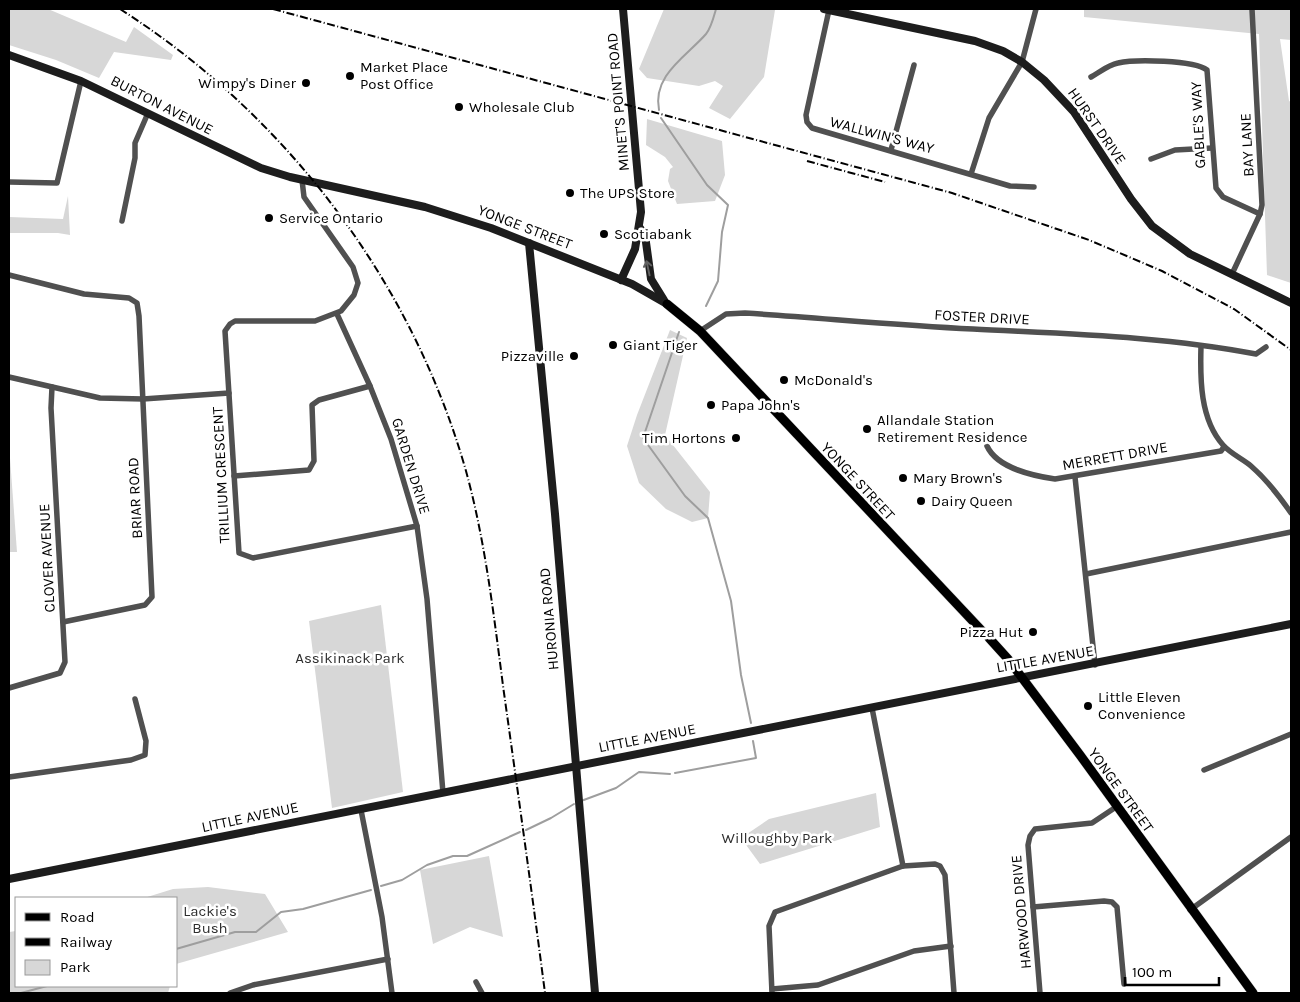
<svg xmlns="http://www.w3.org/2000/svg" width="1300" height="1002" font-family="Karla,sans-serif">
<rect width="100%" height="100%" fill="#fff"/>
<g fill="#d7d7d7">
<polygon points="9,9 48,9 126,42 134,27 173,55 171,60 114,52 99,78 56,60 9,45"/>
<polygon points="664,9 775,10 764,77 730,119 709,108 723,86 715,81 699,86 647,78 639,69"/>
<polygon points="1084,9 1291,9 1291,40 1280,39 1289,101 1291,102 1291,283 1267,275 1259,34 1084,17"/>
<polygon points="647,119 722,141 725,175 715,201 677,204 668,181 670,169 673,167 665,157 646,145"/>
<polygon points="68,196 70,235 58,233 9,233 9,217 63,219"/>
<polygon points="670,330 687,338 665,435 710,492 708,518 692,522 666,509 639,483 627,446 637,415"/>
<polygon points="9,445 17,552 9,552"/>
<polygon points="381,605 403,792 332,808 309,621"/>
<polygon points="876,793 880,827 760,864 741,838 769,819"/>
<polygon points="489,856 503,937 470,927 433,944 420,870"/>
<polygon points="208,887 265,894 288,932 176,964 176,898 144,898 173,889"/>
<polygon points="16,931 16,986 170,986 168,993 9,993 9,932"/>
</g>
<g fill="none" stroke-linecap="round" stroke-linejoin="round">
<g stroke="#9e9e9e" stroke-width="2">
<path d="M659 110C652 75 687 56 706 34 711 28 714 16 716 9"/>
<polyline points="661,118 707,185 728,205 722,232 718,281 706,306"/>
<polyline points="679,332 643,438 685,496 708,518 731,601 741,675 751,723"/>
<polyline points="675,773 756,758 753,741"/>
<polyline points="581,801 616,788 639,772 670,774"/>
<polyline points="526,830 551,818 574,804"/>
<polyline points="381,886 402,880 427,865 453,856 467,856 520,832"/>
<polyline points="176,949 235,932 256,932 281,912 303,909 371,890"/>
<polyline points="21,993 47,986"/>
</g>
<defs>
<g id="primary">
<polyline points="667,304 700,331 984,633"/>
<polyline points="989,638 1008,659 1080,755 1253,993"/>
</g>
</defs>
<use href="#primary" stroke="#dbdbdb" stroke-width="10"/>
<g stroke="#505050" stroke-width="5.5">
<polyline points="829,10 806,115 807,122 812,128 1010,186 1034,187"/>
<path d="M1091 77C1100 72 1108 65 1118 63 1135 59 1194 60 1207 70L1216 188 1223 197 1260 214"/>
<polyline points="891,150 914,65"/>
<polyline points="1151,159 1175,150 1212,148"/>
<polyline points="971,174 989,118 1022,62 1036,9"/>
<polyline points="302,180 304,197 353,267 358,283 354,295 341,311 315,321 235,321 230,324 225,331 239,553 253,558 417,526"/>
<polyline points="9,182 57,183 81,81"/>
<polyline points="122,221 135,158 135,143 148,113"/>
<polyline points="1232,274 1260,214 1262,205 1252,9"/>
<polyline points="9,275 84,294 129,298 137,303 139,316 152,597 145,605 63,622"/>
<polyline points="337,314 370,386 391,439 417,526 427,599 443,793"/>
<path d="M700 331 726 314 745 313C821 318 897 325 973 329 1067 334 1163 336 1256 354L1266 347"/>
<path d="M1201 346C1200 379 1200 419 1223 445 1231 454 1243 459 1251 466 1266 479 1280 497 1291 513"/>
<polyline points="9,377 100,398 143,399 229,393"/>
<path d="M987 446C997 468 1034 476 1055 479L1221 451 1224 447"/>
<polyline points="234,476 309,470 314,461 312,405 319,400 370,386"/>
<polyline points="1075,477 1095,665"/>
<polyline points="1086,574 1291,532"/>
<polyline points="9,688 60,673 65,662 51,408 52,387"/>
<polyline points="872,708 903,866"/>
<polyline points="1204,770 1291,734"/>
<polyline points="9,777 131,760 145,755 146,741 135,699"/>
<polyline points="361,810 382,917 392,993"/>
<polyline points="1033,907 1104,901 1112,902 1117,907 1124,984"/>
<polyline points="1190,910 1291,837"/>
<polyline points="476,982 482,993"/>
<polyline points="772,989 818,985 914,951 951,946"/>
<polyline points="230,993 253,985 388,959"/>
<polyline points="772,993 769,926 775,912 903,866 935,864 940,866 945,875 954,993"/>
<polyline points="1040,993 1028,845 1030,836 1035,829 1092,823 1116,807"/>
</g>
<g stroke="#1d1d1d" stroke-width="8">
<polyline points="824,9 975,41 1003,51 1022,62 1044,80 1074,112 1131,199 1152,226 1190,254 1291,303"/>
<polyline points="9,55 81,81 261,168 290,177 425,207 491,228 632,284 667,304"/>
<polyline points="640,228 645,235 651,279 664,300"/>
<polyline points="529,243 555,514 595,993"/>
<polyline points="621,280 635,249 641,212 623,9"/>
<polyline points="9,879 1291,624"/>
</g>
<use href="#primary" stroke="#000" stroke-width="9"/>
<g stroke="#000" stroke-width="2" stroke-dasharray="8 2.5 1 2.5" stroke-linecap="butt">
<path d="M120 9C286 115 412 281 466 471 486 544 494 618 504 693 518 793 532 893 545 993"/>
<polyline points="273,9 952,193 1089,240 1162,271 1234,309 1291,350"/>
<polyline points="807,161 885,182"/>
</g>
</g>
<defs><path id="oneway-shaft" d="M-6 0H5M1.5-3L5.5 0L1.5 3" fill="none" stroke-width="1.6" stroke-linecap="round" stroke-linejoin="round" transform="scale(1.25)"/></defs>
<use stroke="#616161" href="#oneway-shaft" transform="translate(648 268) rotate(-102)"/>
<g fill="#000" stroke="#fff" stroke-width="2">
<circle cx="350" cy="76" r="5"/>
<circle cx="306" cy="83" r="5"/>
<circle cx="459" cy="107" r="5"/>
<circle cx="570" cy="193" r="5"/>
<circle cx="269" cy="218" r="5"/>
<circle cx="604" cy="234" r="5"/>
<circle cx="613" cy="345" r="5"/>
<circle cx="574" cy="356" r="5"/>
<circle cx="784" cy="380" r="5"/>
<circle cx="711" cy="405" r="5"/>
<circle cx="867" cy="429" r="5"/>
<circle cx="736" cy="438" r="5"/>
<circle cx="903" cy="478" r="5"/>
<circle cx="921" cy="501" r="5"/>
<circle cx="1033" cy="632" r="5"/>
<circle cx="1088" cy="706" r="5"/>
</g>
<g text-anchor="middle" stroke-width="5" stroke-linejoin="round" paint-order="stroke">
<g font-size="15" fill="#000" stroke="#fff" text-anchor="start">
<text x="360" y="72">Market Place<tspan x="360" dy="17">Post Office</tspan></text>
<text x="296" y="88" text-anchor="end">Wimpy's Diner</text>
<text x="469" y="112">Wholesale Club</text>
<text x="580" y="198">The UPS Store</text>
<text x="279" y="223">Service Ontario</text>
<text x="614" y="239">Scotiabank</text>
<text x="623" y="350">Giant Tiger</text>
<text x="564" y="361" text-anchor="end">Pizzaville</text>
<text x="794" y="385">McDonald's</text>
<text x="721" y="410">Papa John's</text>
<text x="877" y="425">Allandale Station<tspan x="877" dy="17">Retirement Residence</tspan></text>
<text x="726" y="443" text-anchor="end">Tim Hortons</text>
<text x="913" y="483">Mary Brown's</text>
<text x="931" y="506">Dairy Queen</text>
<text x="1023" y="637" text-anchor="end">Pizza Hut</text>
<text x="1098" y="702">Little Eleven<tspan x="1098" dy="17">Convenience</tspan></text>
</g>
<g font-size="15" fill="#000" stroke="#fff">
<text transform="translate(618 102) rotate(-95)" y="5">MINET'S POINT ROAD</text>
<text transform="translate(162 105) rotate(27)" y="5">BURTON AVENUE</text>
<text transform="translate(1198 125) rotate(-93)" y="5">GABLE'S WAY</text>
<text transform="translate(1097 126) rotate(55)" y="5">HURST DRIVE</text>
<text transform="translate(882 135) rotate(15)" y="5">WALLWIN'S WAY</text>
<text transform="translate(1247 145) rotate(-93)" y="5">BAY LANE</text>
<text transform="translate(525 227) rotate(21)" y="5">YONGE STREET</text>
<text transform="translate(982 317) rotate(3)" y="5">FOSTER DRIVE</text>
<text transform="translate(1115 456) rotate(-10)" y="5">MERRETT DRIVE</text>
<text transform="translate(411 466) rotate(73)" y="5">GARDEN DRIVE</text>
<text transform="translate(221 475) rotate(-93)" y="5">TRILLIUM CRESCENT</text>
<text transform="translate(858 481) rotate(47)" y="5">YONGE STREET</text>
<text transform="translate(135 498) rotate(-93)" y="5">BRIAR ROAD</text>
<text transform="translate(47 558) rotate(-93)" y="5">CLOVER AVENUE</text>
<text transform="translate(549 619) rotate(-95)" y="5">HURONIA ROAD</text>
<text transform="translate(1045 659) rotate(-10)" y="5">LITTLE AVENUE</text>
<text transform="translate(647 738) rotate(-11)" y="5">LITTLE AVENUE</text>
<text transform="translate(1121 790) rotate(54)" y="5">YONGE STREET</text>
<text transform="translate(250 817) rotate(-12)" y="5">LITTLE AVENUE</text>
<text transform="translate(1021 912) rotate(-95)" y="5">HARWOOD DRIVE</text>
</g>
<g font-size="15" fill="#2e2e2e" stroke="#fff">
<text x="350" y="663">Assikinack Park</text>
<text x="777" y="843">Willoughby Park</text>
<text x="210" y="916">Lackie's<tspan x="210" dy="17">Bush</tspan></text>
</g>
</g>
<rect width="1300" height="1002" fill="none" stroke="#000000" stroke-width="20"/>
<rect x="15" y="897" width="162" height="90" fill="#ffffff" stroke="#999999"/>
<rect x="25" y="913" width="25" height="8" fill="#000000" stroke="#999999"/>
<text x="60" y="922" font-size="15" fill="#000000">Road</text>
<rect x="25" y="938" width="25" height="8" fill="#000000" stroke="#999999"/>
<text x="60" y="947" font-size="15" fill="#000000">Railway</text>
<rect x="25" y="960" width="25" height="15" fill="#d7d7d7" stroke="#999999"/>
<text x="60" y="972" font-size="15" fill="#000000">Park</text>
<path d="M1125 977v8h94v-8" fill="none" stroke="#000000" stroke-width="2.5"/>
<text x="1132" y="977" font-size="15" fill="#000000" stroke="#ffffff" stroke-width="4" paint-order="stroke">100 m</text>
</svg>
